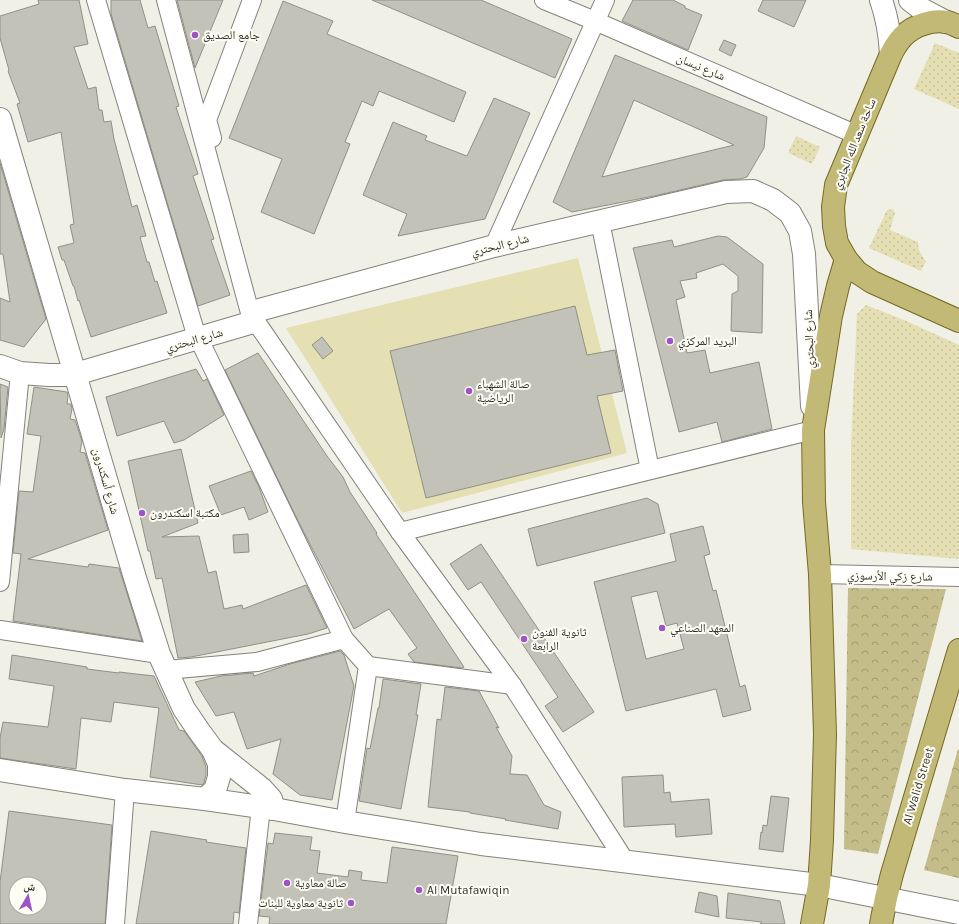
<svg xmlns="http://www.w3.org/2000/svg" width="959" height="924" font-family="Karla,'Noto Naskh Arabic',sans-serif">
<defs>
<pattern id="grass-dots" width="8" height="8" patternUnits="userSpaceOnUse"><rect width="8" height="8" fill="#e5dfb4"/><path d="M2 2h.1M6 6h.1" fill="none" stroke="#c5c09b" stroke-width="1.8" stroke-linecap="round"/></pattern>
<pattern id="forest-crowns" width="20" height="18" patternUnits="userSpaceOnUse"><rect width="20" height="18" fill="#c4bd8a"/><path d="M2 6a3 3 0 1 1 6 0M12 15a3 3 0 1 1 6 0" fill="none" stroke="#a09a71"/></pattern>
</defs>
<rect width="100%" height="100%" fill="#f1f0e7"/>
<g fill="url(#grass-dots)">
<polygon points="935,43 959,53 959,109 914,89"/>
<polygon points="796,136 820,147 812,164 788,153"/>
<path d="M893 209 895 213 890 230 918 242C918 250 921 255 926 261L921 271 869 248 887 210Z"/>
<polygon points="866,305 904,320 959,345 959,555 958,559 851,549 851,445 857,314"/>
</g>
<g fill="url(#forest-crowns)">
<polygon points="848,588 946,589 878,854 844,849"/>
<polygon points="958,749 959,750 959,878 924,870"/>
</g>
<polygon fill="#e5dfb4" points="578,258 627,453 402,513 286,328"/>
<g fill="#c3c2b9" stroke="#919087" fill-rule="evenodd">
<polygon points="38,0 79,0 88,44 74,47 88,89 96,87 99,110 102,110 104,122 111,121 114,139 132,207 137,205 146,236 140,237 147,262 149,262 155,282 157,281 167,313 91,337 79,300 78,301 74,286 73,286 64,260 62,260 58,247 74,243 70,225 74,224 61,132 28,142 17,104 20,103 8,71 9,70 0,38 0,16 39,4"/>
<polygon points="111,0 140,0 148,28 155,26 179,106 176,107 198,174 193,176 214,239 211,240 230,295 198,306 111,14"/>
<polygon points="177,0 223,0 195,68"/>
<polygon points="372,0 481,0 572,39 555,78"/>
<polygon points="633,0 673,0 685,6 685,8 702,15 688,50 622,21"/>
<polygon points="763,0 806,0 794,27 758,11"/>
<polygon points="283,1 333,21 327,34 466,92 454,122 379,91 373,106 362,101 345,142 350,144 314,234 261,212 282,159 229,138"/>
<polygon points="724,40 736,45 731,56 719,50"/>
<path d="M615 55 767 117 764 148 747 177 740 179 723 180 654 196 572 212 553 202ZM634 100 734 145 602 177Z"/>
<polygon points="494,98 530,113 485,219 398,236 407,214 363,195 393,122 427,136 425,140 467,156"/>
<polygon points="0,163 46,319 24,347 0,340 0,298 10,302 3,254 0,254"/>
<polygon points="718,236 727,237 763,264 762,333 731,331 732,294 738,291 738,276 723,264 696,273 697,278 680,281 685,297 676,300 687,353 705,350 710,373 759,362 772,429 722,442 717,422 679,432 633,248 672,240 674,247"/>
<polygon points="575,306 587,355 615,350 623,391 597,396 611,453 426,498 390,351"/>
<polygon points="322,337 333,351 323,359 312,345"/>
<polygon points="258,353 327,456 343,477 350,492 377,533 376,534 464,667 462,668 414,662 408,654 417,648 389,609 354,629 300,525 225,370"/>
<polygon points="196,369 203,381 207,379 224,415 184,440 174,443 164,421 117,436 106,397"/>
<polygon points="0,384 8,387 4,429 1,438"/>
<polygon points="34,387 67,392 68,396 67,404 71,404 72,409 70,419 75,420 82,441 80,452 85,453 108,530 28,559 88,567 89,564 119,568 142,641 13,621 21,554 13,553 19,491 33,492 41,436 27,434"/>
<polygon points="181,449 198,523 162,537 199,536 208,573 216,571 224,609 242,605 243,609 306,585 327,628 308,634 191,657 178,658 162,578 156,579 150,551 148,551 128,461"/>
<polygon points="251,471 259,487 268,512 249,520 244,507 221,515 209,486"/>
<polygon points="647,498 658,504 665,533 537,566 528,529"/>
<path d="M703 526 710 554 704 556 713 591 716 590 740 687 745 685 751 710 723 717 716 689 626 711 594 582 676 561 670 534ZM657 591 666 626 677 623 684 649 646 659 631 597Z"/>
<polygon points="248,534 249,552 234,553 233,535"/>
<polygon points="481,544 594,712 563,732 545,706 558,697 481,582 468,590 450,564"/>
<polygon points="340,651 344,655 354,686 332,800 300,795 273,774 281,739 247,749 234,712 216,716 195,682 221,676 253,673 254,676 290,664"/>
<polygon points="12,655 87,667 87,669 119,673 119,672 154,676 179,730 184,731 202,756 206,767 206,775 204,783 202,785 150,777 159,708 114,702 111,722 81,718 76,769 0,758 0,738 3,722 48,727 54,686 9,679"/>
<polygon points="383,679 421,684 416,715 418,715 401,809 359,801 367,748 370,749 378,708 379,708"/>
<polygon points="445,687 479,691 499,728 496,727 512,756 510,774 527,775 544,805 561,812 558,829 505,820 506,819 470,813 470,812 428,807 437,719 441,720"/>
<polygon points="663,775 664,793 670,792 671,802 709,799 712,834 676,837 675,824 624,827 622,777"/>
<polygon points="771,796 789,798 783,852 759,849 761,832 762,833 763,825 767,826"/>
<path d="M9 811 112 825 105 924H0V882ZM16 884H40V908H16Z"/>
<polygon points="151,831 207,840 206,842 246,848 239,913 234,912 233,924 136,924"/>
<polygon points="275,833 312,837 310,850 320,851 317,873 348,877 349,870 362,872 361,880 387,883 392,847 458,856 446,924 269,924 270,917 259,916 268,843 273,844"/>
<polygon points="699,892 717,896 719,917 695,912"/>
<polygon points="728,893 780,901 785,924 760,924 762,922 726,918"/>
</g>
<g fill="none" stroke-linecap="round" stroke-linejoin="round">
<defs>
<g id="street">
<polyline points="96,0 195,331 344,639 368,666 345,822"/>
<polyline points="166,0 202,135 250,313 400,532 512,685 625,861"/>
<polyline points="544,0 595,21 857,135"/>
<polyline points="212,138 207,120 252,0"/>
<polyline points="600,221 650,470"/>
<polyline points="494,246 605,0"/>
<polyline points="400,532 813,430"/>
<polyline points="820,574 959,577"/>
<polyline points="0,582 20,373"/>
<polyline points="0,630 159,654"/>
<polyline points="368,666 512,685"/>
<polyline points="166,670 257,662 344,639"/>
<polyline points="115,924 125,790"/>
<polyline points="248,924 261,807"/>
</g>
<g id="secondary">
<path d="M881 0C887 17 890 36 891 54"/>
<polyline points="910,0 923,10 946,22"/>
<polyline points="0,119 135,578 159,654 184,709 199,731 213,750 262,789 271,799 274,809"/>
<polyline points="0,366 20,373 49,375 72,375 250,323 259,310 494,246 726,192 753,191 773,200 790,213 800,231 804,254 812,406"/>
<polyline points="0,770 125,790 205,799 274,809 345,822 481,844 819,885 959,913"/>
<polyline points="205,799 215,790 219,777 219,764 213,750"/>
</g>
<g id="primary">
<path d="M959 27C955 25 951 23 947 22 942 21 936 21 931 22 911 26 900 36 891 54L836 185 833 207 834 226 837 243 846 259 857 272 872 282 959 321"/>
<polyline points="812,924 819,885 822,840 825,734 820,574 814,502 813,430 831,316 838,286 846,259"/>
<polyline points="881,924 886,898 892,874 959,650"/>
</g>
</defs>
<use href="#street" stroke="#84837b" stroke-width="20"/>
<use href="#secondary" stroke="#84837b" stroke-width="24"/>
<use href="#primary" stroke="#746a22" stroke-width="24"/>
<use href="#street" stroke="#fff" stroke-width="18"/>
<use href="#secondary" stroke="#fff" stroke-width="22"/>
<use href="#primary" stroke="#c2b977" stroke-width="22"/>
</g>
<g fill="#9c54c7" stroke="#fefdf4" stroke-width="1.5">
<circle cx="195" cy="35" r="4"/>
<circle cx="670" cy="341" r="4"/>
<circle cx="469" cy="391" r="4"/>
<circle cx="142" cy="513" r="4"/>
<circle cx="662" cy="628" r="4"/>
<circle cx="524" cy="639" r="4"/>
<circle cx="287" cy="883" r="4"/>
<circle cx="419" cy="890" r="4"/>
<circle cx="351" cy="903" r="4"/>
</g>
<g text-anchor="middle" stroke-width="4" stroke-linejoin="round" paint-order="stroke">
<g font-size="12" fill="#2e2e2a" stroke="#fefdf4" text-anchor="start">
<text x="203" y="39">جامع الصديق</text>
<text x="678" y="345">البريد المركزي</text>
<text x="477" y="388">صالة الشهباء<tspan x="477" dy="14">الرياضية</tspan></text>
<text x="150" y="517">مكتبة اسكندرون</text>
<text x="670" y="632">المعهد الصناعي</text>
<text x="532" y="636">ثانوية الفنون<tspan x="532" dy="14">الرابعة</tspan></text>
<text x="295" y="887">صالة معاوية</text>
<text x="427" y="894">Al Mutafawiqin</text>
<text x="343" y="907" text-anchor="end">ثانوية معاوية للبنات</text>
</g>
<g font-size="12" fill="#2e2e2a" stroke="#fefdf4">
<text transform="translate(701 67) rotate(23)" y="4">شارع نيسان</text>
<text transform="translate(854 144) rotate(-68)" y="4">ساحة سعد الله الجابري</text>
<text transform="translate(500 245) rotate(-14)" y="4">شارع البحتري</text>
<text transform="translate(809 339) rotate(-92)" y="4">شارع البحتري</text>
<text transform="translate(194 340) rotate(-16)" y="4">شارع البحتري</text>
<text transform="translate(106 481) rotate(74)" y="4">شارع أسكندرون</text>
<text transform="translate(890 576) rotate(1)" y="4">شارع زكي الأرسوزي</text>
<text transform="translate(918 786) rotate(-73)" y="4">Al Walid Street</text>
</g>
</g>
<g transform="translate(28 896) rotate(9)"><circle r="19" fill="#fefdf4" stroke="#abaaa3"/>
<path d="M0-3L7 15L0 10L-7 15Z" fill="#9c54c7"/>
<text y="-6" font-size="11" font-weight="bold" text-anchor="middle" fill="#2e2e2a">ش</text>
</g>
</svg>
